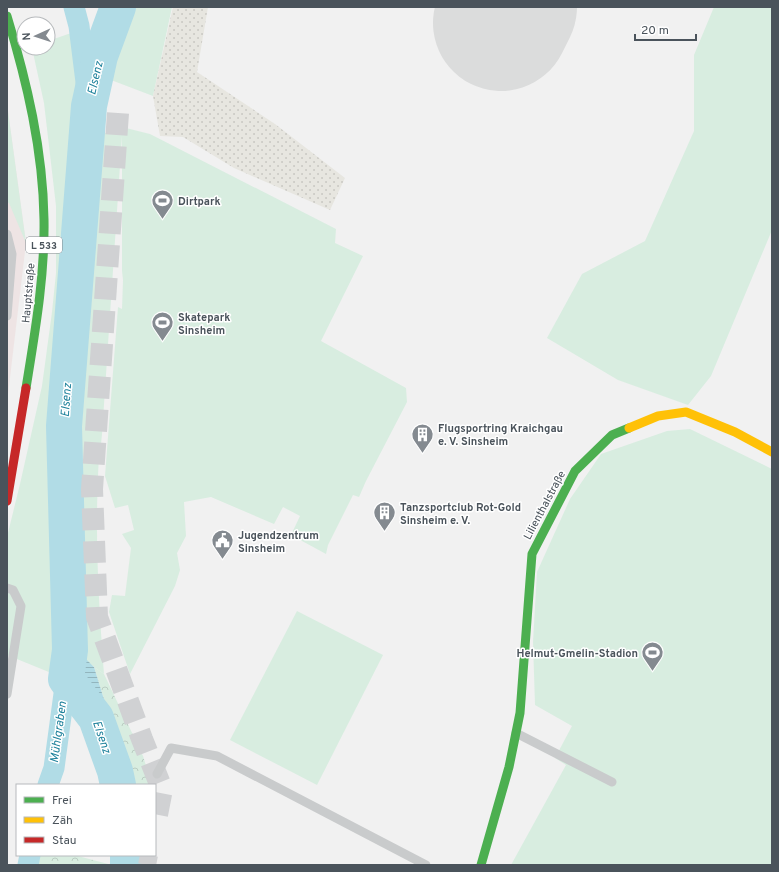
<svg xmlns="http://www.w3.org/2000/svg" width="779" height="872" font-family="Overpass,sans-serif">
<defs>
<pattern id="forest-crowns" width="20" height="18" patternUnits="userSpaceOnUse"><rect width="20" height="18" fill="#d8ede0"/><path d="M2 6a3 3 0 1 1 6 0M12 15a3 3 0 1 1 6 0" fill="none" stroke="#bbcdc2"/></pattern>
<pattern id="sand-dots" width="8" height="8" patternUnits="userSpaceOnUse"><rect width="8" height="8" fill="#e7e6e0"/><path d="M2 2h.1M6 6h.1" fill="none" stroke="#c8c7c2" stroke-width="1.8" stroke-linecap="round"/></pattern>
<pattern id="water-rules" width="6" height="5" patternUnits="userSpaceOnUse"><rect width="6" height="5" fill="#b1dce6"/><path d="M0 2.5h6" fill="none" stroke="#92b5bd"/></pattern>
</defs>
<rect width="100%" height="100%" fill="#f1f1f1"/>
<polygon fill="#eee4e4" points="7,104 26,243 7,403"/>
<g fill="#d8ede0">
<polygon points="133,7 172,7 153,96 111,80"/>
<polygon points="714,7 772,7 772,230 711,376 688,405 618,380 547,338 582,274 645,241 694,131 694,55"/>
<path d="M77 31 81 142 122 127 150 134 336 229 335 243 363 256 321 341 406 388 407 402 366 481 359 497 353 495 328 545 326 554 291 535 300 516 283 507 274 524 211 497 184 502 186 536 177 553 180 570 175 586 130 674 109 612 112 595 125 596 131 548 122 534 134 530 128 505 115 508 105 476 118 307 122 309 123 280 122 271V136L102 434C101 448 98 462 98 476 95 542 99 608 104 674 91 666 82 655 69 647L66 679 7 655V537L20 484 42 386 52 312 56 273V206L44 103 32 48H48V41Z"/>
<polygon points="7,104 26,243 9,203 7,202"/>
<polygon points="690,429 772,469 772,865 511,865 566,765 555,758 572,726 535,705 533,642 537,572 570,499 601,454 667,431"/>
<polygon points="297,611 383,655 317,785 230,740"/>
</g>
<g fill="url(#forest-crowns)">
<polygon points="94,667 104,674 143,756 152,785 118,785 115,771 106,706"/>
<polygon points="25,855 74,855 112,865 24,865"/>
<polygon points="128,855 141,855 139,865 128,865"/>
</g>
<polygon fill="url(#sand-dots)" points="173,7 208,7 197,72 275,124 345,178 330,210 234,168 183,137 160,136 153,96"/>
<polygon fill="url(#water-rules)" points="70,650 81,654 94,667 106,706 115,771 96,718 66,679"/>
<g fill="none" stroke-linecap="round" stroke-linejoin="round">
<g stroke="#b1dce6" stroke-width="21">
<polyline points="74,7 79,26 89,106"/>
<polyline points="48,785 54,768 66,679"/>
<polyline points="28,865 30,855"/>
</g>
<g stroke="#b1dce6" stroke-width="36">
<polyline points="118,7 100,56 89,106 64,426 70,650 66,679 96,718 115,771 118,785"/>
<polyline points="128,855 128,865"/>
</g>
<polyline stroke="#dbdcdc" stroke-width="136" points="501,23 509,7"/>
<polyline stroke="#d0d1d3" stroke-width="18" stroke-dasharray="18 9" stroke-linecap="butt" points="147,865 149,855"/>
<polyline stroke="#d0d1d3" stroke-width="22" stroke-dasharray="22 11" stroke-linecap="butt" points="118,113 92,489 97,617 142,739 162,789 155,825"/>
<g stroke="#c9cbcc" stroke-width="9">
<polyline points="7,234 12,254 7,316"/>
<polyline points="7,588 13,590 21,606 7,694"/>
<polyline points="516,733 612,782"/>
<polyline points="157,774 171,748 217,756 426,865"/>
</g>
<g stroke="#4caf50" stroke-width="9">
<path d="M7 16C27 82 43 150 44 219 45 276 35 332 26 388"/>
<polyline points="481,865 509,767 520,713 532,554 575,471 612,435 629,428"/>
</g>
<polyline stroke="#ffc107" stroke-width="9" points="629,428 658,416 686,412 735,432 772,452"/>
<polyline stroke="#c62828" stroke-width="9" points="7,501 26,388"/>
</g>
<defs>
<symbol id="stadium-pin" viewBox="-11 -11 22 30"><path d="M0 17L-7.5 6A9.5 9.5 0 1 1 7.5 6Z" fill="#848a90" stroke="#fff"/><path d="M0-5a6.5 5 0 1 0 0 10a6.5 5 0 1 0 0-10ZM-3.5-1.8h7v3.6h-7Z" fill="#fff"/></symbol>
<symbol id="building-pin" viewBox="-11 -11 22 30"><path d="M0 17L-7.5 6A9.5 9.5 0 1 1 7.5 6Z" fill="#848a90" stroke="#fff"/><path d="M-4-6H4V6H1V3H-1V6H-4ZM-2.5-4.3h1.7v1.8h-1.7ZM.8-4.3h1.7v1.8H.8ZM-2.5-1h1.7V.8h-1.7ZM.8-1h1.7V.8H.8Z" fill="#fff"/></symbol>
<symbol id="civic-pin" viewBox="-11 -11 22 30"><path d="M0 17L-7.5 6A9.5 9.5 0 1 1 7.5 6Z" fill="#848a90" stroke="#fff"/><path d="M-.6-6.5H3V-4.5H.6V-3L4-1V1h2V6H-6V1h2V-1L-.6-3ZM-1.2 2.5V6h2.4V2.5Z" fill="#fff"/></symbol>
</defs>
<g fill-rule="evenodd">
<use href="#stadium-pin" x="150" y="188" width="25" height="34"/>
<use href="#stadium-pin" x="150" y="310" width="25" height="34"/>
<use href="#building-pin" x="410" y="422" width="25" height="34"/>
<use href="#building-pin" x="372" y="500" width="25" height="34"/>
<use href="#civic-pin" x="210" y="528" width="25" height="34"/>
<use href="#stadium-pin" x="640" y="640" width="25" height="34"/>
</g>
<g text-anchor="middle" stroke-width="3" stroke-linejoin="round" paint-order="stroke">
<rect fill="#fff" stroke="#80878c" stroke-width="1" x="26" y="237" width="36" height="16" rx="3"/>
<g font-size="10" font-weight="bold" fill="#4a535b">
<text x="44" y="249">L 533</text>
</g>
<g font-size="11" font-weight="bold" fill="#4a535b" stroke="#fff" text-anchor="start">
<text x="178" y="205">Dirtpark</text>
<text x="178" y="321">Skatepark<tspan x="178" dy="13">Sinsheim</tspan></text>
<text x="438" y="432">Flugsportring Kraichgau<tspan x="438" dy="13">e. V. Sinsheim</tspan></text>
<text x="400" y="511">Tanzsportclub Rot-Gold<tspan x="400" dy="13">Sinsheim e. V.</tspan></text>
<text x="238" y="539">Jugendzentrum<tspan x="238" dy="13">Sinsheim</tspan></text>
<text x="638" y="657" text-anchor="end">Helmut-Gmelin-Stadion</text>
</g>
<g font-size="11" fill="#4a535b" stroke="#fff">
<text transform="translate(28 293) rotate(-85)" y="4">Hauptstraße</text>
<text transform="translate(544 505) rotate(-62)" y="4">Lilienthalstraße</text>
</g>
<g font-size="12" font-style="italic" fill="#1d819b" stroke="#fff">
<text transform="translate(95 78) rotate(-77)" y="4">Elsenz</text>
<text transform="translate(66 400) rotate(-86)" y="4">Elsenz</text>
<text transform="translate(58 732) rotate(-82)" y="4">Mühlgraben</text>
<text transform="translate(102 737) rotate(71)" y="4">Elsenz</text>
</g>
</g>
<rect width="779" height="872" fill="none" stroke="#4a535b" stroke-width="16"/>
<rect x="16" y="784" width="140" height="72" fill="#ffffff" stroke="#b7babd"/>
<rect x="24" y="797" width="20" height="6" fill="#4caf50" stroke="#b7babd"/>
<text x="52" y="804" font-size="12" fill="#4a535b">Frei</text>
<rect x="24" y="817" width="20" height="6" fill="#ffc107" stroke="#b7babd"/>
<text x="52" y="824" font-size="12" fill="#4a535b">Zäh</text>
<rect x="24" y="837" width="20" height="6" fill="#c62828" stroke="#b7babd"/>
<text x="52" y="844" font-size="12" fill="#4a535b">Stau</text>
<g transform="translate(36 36) rotate(267)"><circle r="19" fill="#ffffff" stroke="#b7babd"/>
<path d="M0-3L7 15L0 10L-7 15Z" fill="#848a90"/>
<text y="-6" font-size="11" font-weight="bold" text-anchor="middle" fill="#4a535b">N</text>
</g>
<path d="M635 34v6h61v-6" fill="none" stroke="#4a535b" stroke-width="2"/>
<text x="641" y="34" font-size="12" fill="#4a535b" stroke="#ffffff" stroke-width="3" paint-order="stroke">20 m</text>
</svg>
